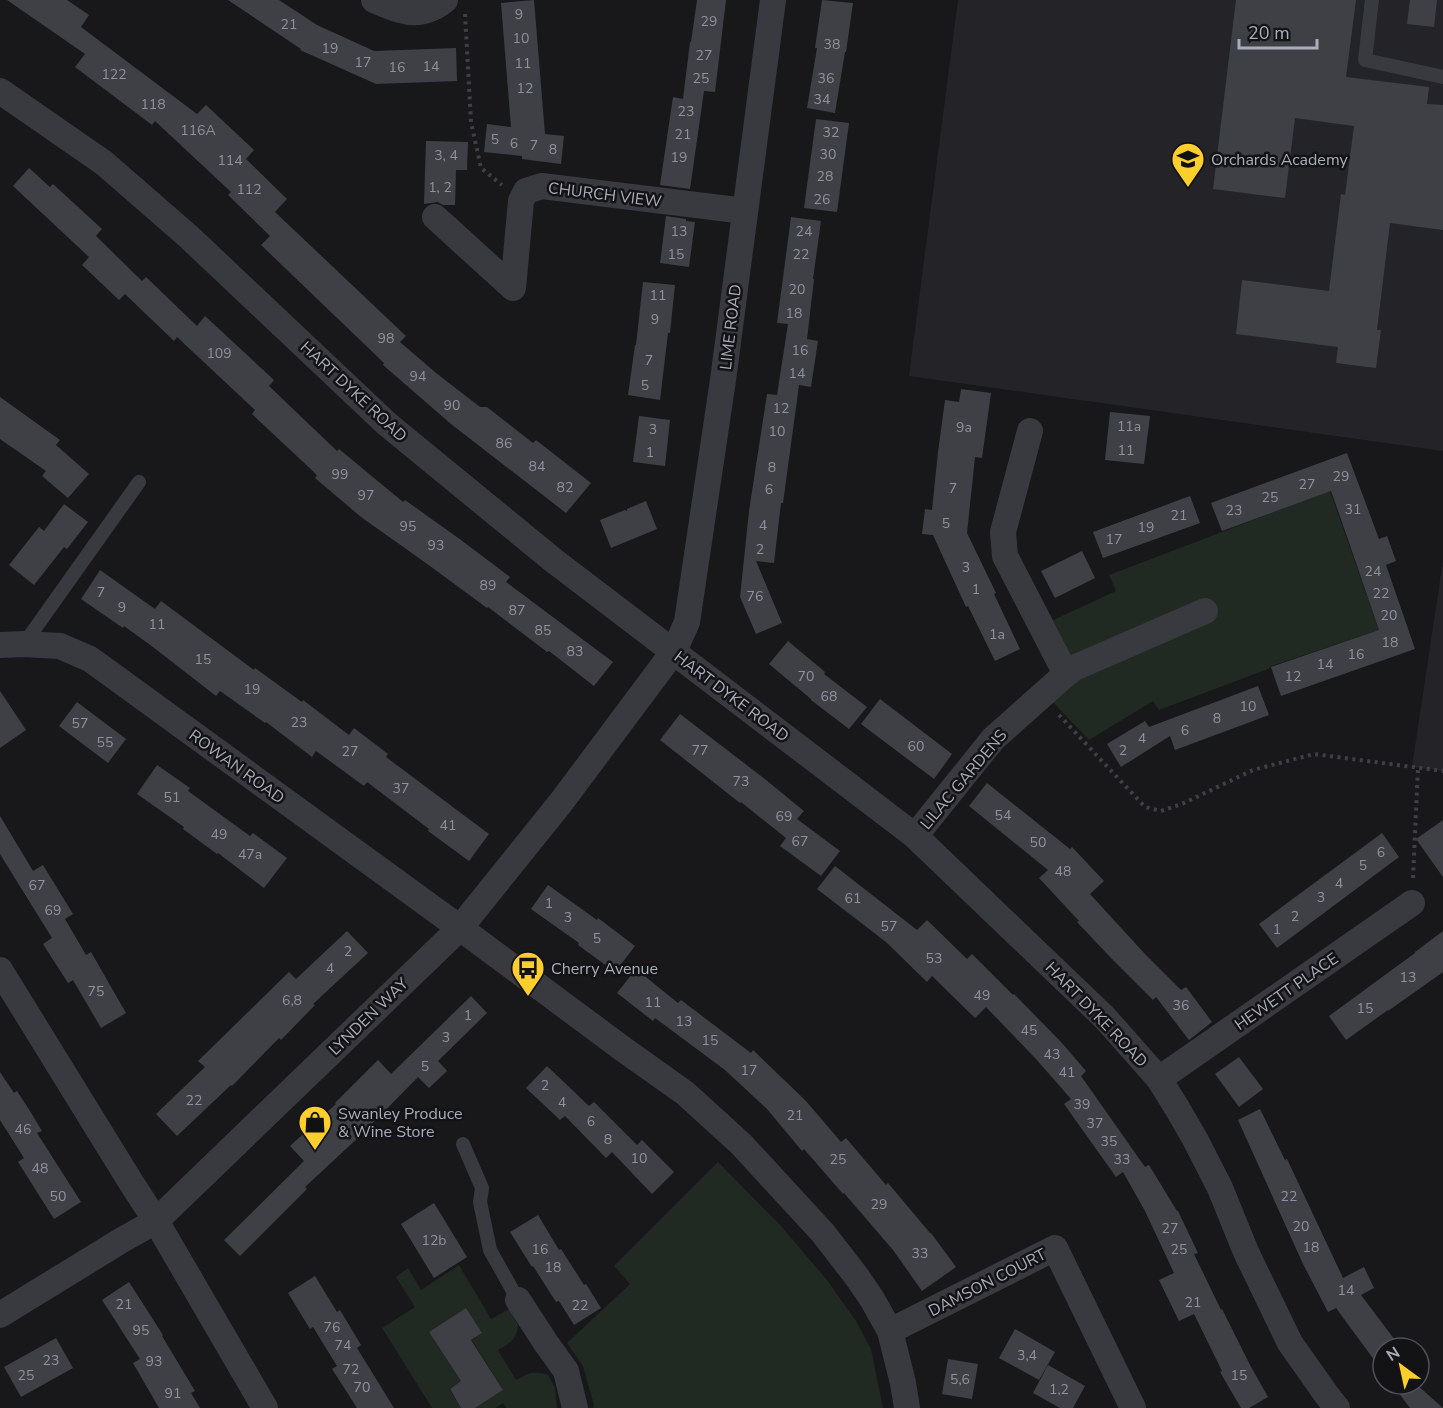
<svg xmlns="http://www.w3.org/2000/svg" width="1443" height="1408" font-family="'Nunito Sans',sans-serif">
<rect width="100%" height="100%" fill="#18181b"/>
<g fill="#242428">
<polygon points="958,0 1443,0 1443,451 909,376"/>
<polygon points="1443,561 1443,771 1412,767"/>
</g>
<g fill="#202922">
<polygon points="1330,491 1379,630 1271,666 1268,669 1159,710 1153,701 1089,740 1049,698 1079,677 1049,622 1116,591 1109,575"/>
<polygon points="718,1162 781,1226 827,1280 856,1321 871,1349 883,1408 593,1408 594,1405 583,1366 567,1343 630,1284 614,1266"/>
<path d="M459 1265 491 1319 509 1309 518 1325C516 1340 511 1343 498 1350L516 1380C530 1373 532 1370 548 1375L555 1388 557 1408H506L503 1403 495 1408H475L503 1390 472 1340 482 1333 466 1308 429 1332 461 1381 449 1389 461 1408H432L382 1328 415 1307 396 1277 408 1268 421 1290Z"/>
</g>
<g fill="#3f4045">
<polygon points="7,0 67,0 89,15 81,27 197,114 206,105 254,150 246,159 287,199 275,212 406,336 400,342 436,373 480,407 487,407 533,443 536,440 591,483 566,513 451,424 383,365 384,363 261,245 270,236 228,195 231,192 155,121 152,125 75,67 85,54"/>
<polygon points="228,0 279,0 317,25 374,51 456,48 457,81 376,84 300,50 301,49"/>
<polygon points="534,0 545,134 564,136 561,164 522,159 522,156 484,152 487,124 511,127 501,3"/>
<polygon points="697,0 726,0 715,92 704,91 690,189 660,185 673,97 683,99 690,42 691,42"/>
<polygon points="822,0 853,3 846,52 845,52 835,113 807,108 817,48 815,48"/>
<polygon points="1236,0 1356,0 1346,77 1429,87 1427,104 1443,105 1443,230 1390,223 1377,330 1381,330 1376,368 1336,363 1338,347 1236,334 1242,280 1329,291 1341,194 1345,195 1354,126 1295,118 1285,198 1213,189"/>
<polygon points="1410,0 1437,0 1434,27 1407,24"/>
<polygon points="816,119 849,123 837,212 804,208"/>
<polygon points="426,141 468,142 467,170 456,170 455,205 443,205 438,202 424,204"/>
<polygon points="29,168 50,187 53,184 102,229 96,236 142,281 146,277 197,326 205,316 274,380 269,386 337,451 339,449 403,502 405,500 461,540 510,577 506,582 613,662 594,686 549,651 547,652 488,607 487,608 430,566 361,517 315,478 317,475 252,414 255,410 177,337 174,341 125,294 119,300 82,265 89,257 13,186"/>
<polygon points="666,216 686,219 686,221 695,222 689,267 660,263"/>
<polygon points="791,217 821,221 813,279 814,279 807,339 818,341 811,387 799,385 783,503 781,503 774,563 756,561 782,623 756,634 740,597 749,511 767,394 777,395 788,324 777,323"/>
<polygon points="643,282 675,285 670,333 668,333 660,400 628,395 635,345 636,345"/>
<polygon points="961,389 991,393 982,458 975,457 967,533 996,593 994,594 1020,649 995,661 968,606 966,607 933,535 922,534 925,509 932,510 938,452 945,400 959,402"/>
<polygon points="0,397 60,440 56,445 89,474 68,498 42,476 46,471 0,439"/>
<polygon points="1110,412 1150,416 1144,464 1105,460"/>
<polygon points="639,416 670,420 665,466 633,462"/>
<polygon points="1347,453 1379,539 1387,536 1396,561 1386,565 1415,649 1281,696 1271,667 1379,630 1344,528 1331,491 1222,531 1211,503"/>
<polygon points="1190,496 1200,523 1103,558 1093,532"/>
<polygon points="646,501 657,529 611,548 600,520 625,510 627,511 627,509"/>
<polygon points="64,504 88,522 67,549 64,547 34,585 9,565 39,527 44,531"/>
<polygon points="1082,551 1095,578 1055,598 1041,571"/>
<polygon points="100,570 155,609 161,601 254,670 255,668 302,702 303,700 349,735 354,728 388,754 386,757 489,834 469,861 428,831 429,829 367,782 364,786 316,751 312,757 266,722 265,723 220,691 216,696 153,647 124,626 123,628 81,599"/>
<polygon points="788,641 825,672 824,674 867,707 849,729 811,700 811,699 769,664"/>
<polygon points="1258,686 1269,715 1175,750 1170,736 1121,767 1107,744 1145,721 1149,727"/>
<polygon points="0,691 26,730 0,748"/>
<polygon points="880,699 952,754 934,779 861,724"/>
<polygon points="77,702 126,739 108,763 59,726"/>
<polygon points="680,714 761,776 804,811 797,819 840,851 821,876 780,846 786,838 741,802 740,803 660,740"/>
<polygon points="157,765 190,788 188,791 250,836 253,833 287,858 264,888 218,853 217,854 183,829 184,827 137,794"/>
<polygon points="987,783 1070,849 1072,847 1104,881 1090,894 1145,954 1181,990 1186,987 1212,1022 1189,1040 1156,997 1153,1000 1111,958 1077,922 1079,921 1039,878 1048,870 969,806"/>
<polygon points="0,816 33,871 43,865 73,914 65,919 86,955 91,952 126,1013 101,1028 73,980 68,983 43,944 52,938 0,854"/>
<polygon points="1443,820 1443,877 1416,839"/>
<polygon points="1382,833 1399,857 1277,948 1259,924"/>
<polygon points="835,866 917,930 927,920 967,959 972,954 1013,995 1014,994 1061,1042 1086,1071 1081,1076 1145,1167 1149,1165 1177,1211 1178,1211 1198,1253 1194,1254 1221,1310 1222,1309 1250,1365 1268,1397 1249,1408 1241,1408 1220,1372 1222,1371 1194,1314 1179,1321 1159,1280 1174,1273 1145,1211 1123,1172 1116,1177 1064,1104 1071,1099 1036,1059 986,1007 975,1018 932,976 927,982 886,942 817,889"/>
<polygon points="548,885 597,920 598,918 635,946 615,972 578,945 579,943 531,909"/>
<polygon points="347,931 368,953 313,1004 315,1005 281,1040 279,1038 232,1086 231,1085 177,1136 156,1114 205,1067 198,1061 289,972 296,979"/>
<polygon points="1443,931 1443,972 1388,1011 1388,1010 1346,1040 1329,1016 1415,953 1415,952"/>
<polygon points="636,969 678,1003 681,1000 751,1053 753,1050 806,1101 841,1142 846,1138 886,1185 888,1183 930,1233 931,1233 956,1267 922,1291 893,1250 844,1193 843,1194 804,1149 802,1151 767,1109 725,1070 655,1018 653,1021 617,993"/>
<polygon points="471,996 487,1013 438,1061 447,1071 429,1088 418,1077 361,1135 305,1187 307,1189 240,1256 224,1240 304,1161 290,1146 336,1104 335,1103 378,1060 391,1074"/>
<polygon points="1239,1057 1263,1089 1239,1107 1215,1074"/>
<polygon points="547,1066 589,1106 594,1102 637,1145 642,1140 674,1172 652,1194 612,1152 606,1158 565,1116 560,1120 526,1088"/>
<polygon points="0,1072 14,1093 17,1091 30,1111 42,1131 37,1133 81,1202 54,1219 18,1162 24,1158 0,1120"/>
<polygon points="1260,1109 1285,1160 1287,1159 1343,1278 1364,1267 1374,1288 1361,1295 1401,1348 1383,1348 1383,1372 1336,1308 1328,1312 1303,1264 1238,1120"/>
<polygon points="434,1203 467,1257 434,1278 401,1224"/>
<polygon points="538,1215 559,1250 561,1249 584,1285 586,1284 601,1308 574,1325 559,1301 556,1302 533,1266 532,1267 510,1232"/>
<polygon points="315,1276 337,1312 340,1310 361,1345 357,1348 394,1408 357,1408 332,1369 337,1366 313,1327 310,1329 288,1293"/>
<polygon points="129,1282 163,1335 162,1336 195,1391 191,1393 200,1408 159,1408 133,1363 140,1359 102,1300"/>
<polygon points="466,1308 482,1333 471,1340 503,1390 475,1408 461,1408 450,1389 461,1381 429,1332"/>
<polygon points="1015,1329 1055,1352 1039,1380 999,1358"/>
<polygon points="56,1338 73,1368 21,1397 4,1367"/>
<polygon points="948,1359 978,1364 972,1399 942,1394"/>
<polygon points="1048,1365 1085,1386 1073,1408 1060,1408 1033,1393"/>
<polygon points="1392,1384 1416,1384 1443,1408 1410,1408"/>
</g>
<g fill="none" stroke-linecap="round" stroke-linejoin="round">
<g stroke="#3f4047" stroke-width="4" stroke-dasharray="3 4.5" stroke-linecap="butt">
<polyline points="465,14 471,122 481,168 502,185"/>
<polyline points="1059,715 1145,807 1161,811 1184,803 1253,770 1314,754 1443,771"/>
<polyline points="1413,878 1418,768"/>
</g>
<g stroke="#393940" stroke-width="14">
<polyline points="1372,0 1365,60 1443,77"/>
<polyline points="24,644 139,482"/>
<polyline points="463,1144 482,1188 480,1202 490,1250 518,1300"/>
</g>
<g stroke="#393940" stroke-width="26">
<path d="M374 0C400 12 421 20 445 0"/>
<polyline points="0,91 104,163 189,237 387,424 553,560 915,836 1105,1018 1159,1079 1177,1108 1195,1139 1220,1188 1246,1252 1290,1343 1326,1394 1337,1408"/>
<polyline points="435,217 513,288 521,201 526,191 542,186 745,211"/>
<polyline points="0,645 24,644 60,646 90,659 460,928 623,1049 685,1093 741,1144 823,1233 857,1277 872,1299 890,1331 903,1383 907,1408"/>
<polyline points="1066,674 1074,668 1205,611"/>
<polyline points="915,836 993,739 1066,674 1005,556 1003,532 1030,431"/>
<polyline points="0,970 132,1184 156,1221 265,1408"/>
<polyline points="1159,1079 1412,903"/>
<polyline points="518,1300 546,1343 566,1371 575,1408"/>
<polyline points="0,1315 122,1240 156,1221 460,928 562,801 674,651 687,622 723,380 773,0"/>
<polyline points="890,1331 1055,1248 1133,1408"/>
</g>
</g>
<defs>
<symbol id="school-pin" viewBox="-11 -11 22 30"><path d="M0 17L-7.5 6A9.5 9.5 0 1 1 7.5 6Z" fill="#fecf2c" stroke="#131316"/><path d="M0-5L7-2L0 1L-7-2ZM-4 1L0 2.5L4 1V4Q0 6-4 4Z" fill="#111"/></symbol>
<symbol id="bus-pin" viewBox="-11 -11 22 30"><path d="M0 17L-7.5 6A9.5 9.5 0 1 1 7.5 6Z" fill="#fecf2c" stroke="#131316"/><path d="M-5-6H5V4H4V6H2V4H-2V6H-4V4H-5ZM-3.5-4V0h7V-4ZM-3.5 1.2v1.5H-2V1.2ZM2 1.2v1.5H3.5V1.2Z" fill="#111"/></symbol>
<symbol id="shop-pin" viewBox="-11 -11 22 30"><path d="M0 17L-7.5 6A9.5 9.5 0 1 1 7.5 6Z" fill="#fecf2c" stroke="#131316"/><path d="M-5-2.5h2.3a2.7 3.5 0 0 1 5.4 0H5L5.5 6h-11ZM-1.5-2.5h3a1.5 2.3 0 0 0-3 0Z" fill="#111"/></symbol>
</defs>
<g fill-rule="evenodd">
<use href="#school-pin" x="1169" y="140" width="38" height="52"/>
<use href="#bus-pin" x="509" y="949" width="38" height="52"/>
<use href="#shop-pin" x="296" y="1103" width="38" height="52"/>
</g>
<g text-anchor="middle" stroke-width="5" stroke-linejoin="round" paint-order="stroke">
<g font-size="14" fill="#8f929e">
<text x="519" y="19">9</text>
<text x="709" y="26">29</text>
<text x="289" y="29">21</text>
<text x="521" y="43">10</text>
<text x="832" y="49">38</text>
<text x="330" y="53">19</text>
<text x="704" y="60">27</text>
<text x="363" y="67">17</text>
<text x="523" y="68">11</text>
<text x="431" y="71">14</text>
<text x="397" y="72">16</text>
<text x="114" y="79">122</text>
<text x="701" y="83">25</text>
<text x="826" y="83">36</text>
<text x="525" y="93">12</text>
<text x="822" y="104">34</text>
<text x="153" y="109">118</text>
<text x="686" y="116">23</text>
<text x="198" y="135">116A</text>
<text x="831" y="137">32</text>
<text x="683" y="139">21</text>
<text x="495" y="144">5</text>
<text x="514" y="148">6</text>
<text x="534" y="150">7</text>
<text x="553" y="154">8</text>
<text x="828" y="159">30</text>
<text x="446" y="160">3, 4</text>
<text x="679" y="162">19</text>
<text x="230" y="165">114</text>
<text x="825" y="181">28</text>
<text x="440" y="192">1, 2</text>
<text x="249" y="194">112</text>
<text x="822" y="204">26</text>
<text x="679" y="236">13</text>
<text x="804" y="236">24</text>
<text x="676" y="259">15</text>
<text x="801" y="259">22</text>
<text x="797" y="294">20</text>
<text x="658" y="300">11</text>
<text x="794" y="318">18</text>
<text x="655" y="324">9</text>
<text x="386" y="343">98</text>
<text x="800" y="355">16</text>
<text x="219" y="358">109</text>
<text x="649" y="365">7</text>
<text x="797" y="378">14</text>
<text x="418" y="381">94</text>
<text x="645" y="390">5</text>
<text x="452" y="410">90</text>
<text x="781" y="413">12</text>
<text x="1129" y="431">11a</text>
<text x="964" y="432">9a</text>
<text x="653" y="434">3</text>
<text x="777" y="436">10</text>
<text x="504" y="448">86</text>
<text x="1126" y="455">11</text>
<text x="650" y="457">1</text>
<text x="537" y="471">84</text>
<text x="772" y="472">8</text>
<text x="340" y="479">99</text>
<text x="1341" y="481">29</text>
<text x="1307" y="489">27</text>
<text x="565" y="492">82</text>
<text x="953" y="493">7</text>
<text x="769" y="494">6</text>
<text x="366" y="500">97</text>
<text x="1270" y="502">25</text>
<text x="1353" y="514">31</text>
<text x="1234" y="515">23</text>
<text x="1179" y="520">21</text>
<text x="946" y="528">5</text>
<text x="763" y="530">4</text>
<text x="408" y="531">95</text>
<text x="1146" y="532">19</text>
<text x="1114" y="544">17</text>
<text x="436" y="550">93</text>
<text x="760" y="554">2</text>
<text x="966" y="572">3</text>
<text x="1373" y="576">24</text>
<text x="488" y="590">89</text>
<text x="976" y="594">1</text>
<text x="101" y="597">7</text>
<text x="1381" y="598">22</text>
<text x="755" y="601">76</text>
<text x="122" y="612">9</text>
<text x="517" y="615">87</text>
<text x="1389" y="620">20</text>
<text x="157" y="629">11</text>
<text x="543" y="635">85</text>
<text x="997" y="639">1a</text>
<text x="1390" y="647">18</text>
<text x="575" y="656">83</text>
<text x="1356" y="659">16</text>
<text x="203" y="664">15</text>
<text x="1325" y="669">14</text>
<text x="806" y="681">70</text>
<text x="1293" y="681">12</text>
<text x="252" y="694">19</text>
<text x="829" y="701">68</text>
<text x="1248" y="711">10</text>
<text x="1217" y="723">8</text>
<text x="299" y="727">23</text>
<text x="80" y="728">57</text>
<text x="1185" y="735">6</text>
<text x="1142" y="743">4</text>
<text x="105" y="747">55</text>
<text x="916" y="751">60</text>
<text x="700" y="755">77</text>
<text x="1123" y="755">2</text>
<text x="350" y="756">27</text>
<text x="741" y="786">73</text>
<text x="401" y="793">37</text>
<text x="172" y="802">51</text>
<text x="1003" y="820">54</text>
<text x="784" y="821">69</text>
<text x="448" y="830">41</text>
<text x="219" y="839">49</text>
<text x="800" y="846">67</text>
<text x="1038" y="847">50</text>
<text x="1381" y="857">6</text>
<text x="250" y="859">47a</text>
<text x="1363" y="870">5</text>
<text x="1063" y="876">48</text>
<text x="1339" y="888">4</text>
<text x="37" y="890">67</text>
<text x="1321" y="902">3</text>
<text x="853" y="903">61</text>
<text x="549" y="908">1</text>
<text x="53" y="915">69</text>
<text x="1295" y="921">2</text>
<text x="568" y="922">3</text>
<text x="889" y="931">57</text>
<text x="1277" y="934">1</text>
<text x="597" y="943">5</text>
<text x="348" y="956">2</text>
<text x="934" y="963">53</text>
<text x="330" y="973">4</text>
<text x="1408" y="982">13</text>
<text x="96" y="996">75</text>
<text x="982" y="1000">49</text>
<text x="292" y="1005">6,8</text>
<text x="653" y="1007">11</text>
<text x="1181" y="1010">36</text>
<text x="1365" y="1013">15</text>
<text x="468" y="1020">1</text>
<text x="684" y="1026">13</text>
<text x="1029" y="1035">45</text>
<text x="446" y="1042">3</text>
<text x="710" y="1045">15</text>
<text x="1052" y="1059">43</text>
<text x="425" y="1071">5</text>
<text x="749" y="1075">17</text>
<text x="1067" y="1077">41</text>
<text x="545" y="1090">2</text>
<text x="194" y="1105">22</text>
<text x="562" y="1107">4</text>
<text x="1082" y="1109">39</text>
<text x="795" y="1120">21</text>
<text x="591" y="1126">6</text>
<text x="1095" y="1128">37</text>
<text x="23" y="1134">46</text>
<text x="608" y="1144">8</text>
<text x="1109" y="1146">35</text>
<text x="639" y="1163">10</text>
<text x="838" y="1164">25</text>
<text x="1122" y="1164">33</text>
<text x="40" y="1173">48</text>
<text x="58" y="1201">50</text>
<text x="1289" y="1201">22</text>
<text x="879" y="1209">29</text>
<text x="1301" y="1231">20</text>
<text x="1170" y="1233">27</text>
<text x="434" y="1245">12b</text>
<text x="1311" y="1252">18</text>
<text x="540" y="1254">16</text>
<text x="1179" y="1254">25</text>
<text x="920" y="1258">33</text>
<text x="553" y="1272">18</text>
<text x="1346" y="1295">14</text>
<text x="1193" y="1307">21</text>
<text x="124" y="1309">21</text>
<text x="580" y="1310">22</text>
<text x="332" y="1332">76</text>
<text x="141" y="1335">95</text>
<text x="343" y="1350">74</text>
<text x="1027" y="1360">3,4</text>
<text x="51" y="1365">23</text>
<text x="154" y="1366">93</text>
<text x="351" y="1374">72</text>
<text x="26" y="1380">25</text>
<text x="1239" y="1380">15</text>
<text x="960" y="1384">5,6</text>
<text x="362" y="1392">70</text>
<text x="1059" y="1394">1,2</text>
<text x="173" y="1398">91</text>
</g>
<g font-size="16" fill="#aaadbb" stroke="#131316" text-anchor="start">
<text x="1211" y="165">Orchards Academy</text>
<text x="551" y="974">Cherry Avenue</text>
<text x="338" y="1119">Swanley Produce<tspan x="338" dy="18">&amp; Wine Store</tspan></text>
</g>
<g font-size="16" fill="#aaadbb" stroke="#131316">
<text transform="translate(605 194) rotate(7)" y="6">CHURCH VIEW</text>
<text transform="translate(730 327) rotate(-83)" y="6">LIME ROAD</text>
<text transform="translate(354 391) rotate(43)" y="6">HART DYKE ROAD</text>
<text transform="translate(732 696) rotate(37)" y="6">HART DYKE ROAD</text>
<text transform="translate(237 766) rotate(36)" y="6">ROWAN ROAD</text>
<text transform="translate(963 779) rotate(-50)" y="6">LILAC GARDENS</text>
<text transform="translate(1286 991) rotate(-35)" y="6">HEWETT PLACE</text>
<text transform="translate(1097 1014) rotate(46)" y="6">HART DYKE ROAD</text>
<text transform="translate(368 1016) rotate(-44)" y="6">LYNDEN WAY</text>
<text transform="translate(987 1282) rotate(-27)" y="6">DAMSON COURT</text>
</g>
</g>
<g transform="translate(1401 1366) rotate(327)"><circle r="28" fill="#131316" stroke="#4f5158" stroke-width="1.5"/>
<path d="M0-4.5L10 22L0 15L-10 22Z" fill="#fecf2c"/>
<text y="-9" font-size="16" font-weight="bold" text-anchor="middle" fill="#aaadbb">N</text>
</g>
<path d="M1239 39v9h78v-9" fill="none" stroke="#aaadbb" stroke-width="3"/>
<text x="1248" y="39" font-size="18" fill="#aaadbb" stroke="#131316" stroke-width="4.5" paint-order="stroke">20 m</text>
</svg>
